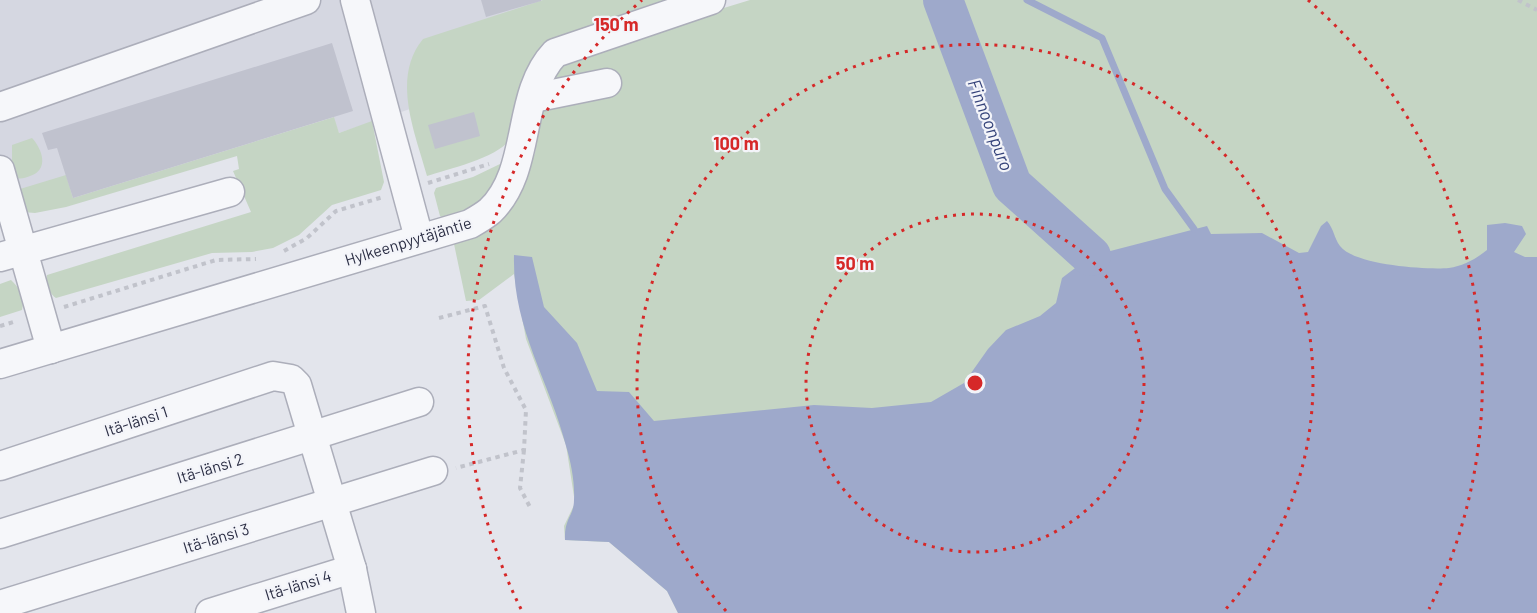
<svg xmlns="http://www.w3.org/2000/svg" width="1537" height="613" font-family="Barlow,sans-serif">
<rect width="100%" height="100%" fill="#e3e5ec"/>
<polygon fill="#d5d7e1" points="0,0 603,0 413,108 339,133 333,117 73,198 71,192 0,214"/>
<g fill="#c5d5c4">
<path d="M543 0H674L556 37C523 57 522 80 516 115 514 122 514 132 511 138 499 158 448 169 427 176 415 132 391 78 423 39Z"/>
<polygon points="750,0 1537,0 1537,346 678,613 667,591 609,542 565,540 564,526 575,503 566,445 526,339 514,274 479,300 466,301 454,244 513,207 535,153 541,109 561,61 603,45"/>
<path d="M334 117 339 133 372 121 384 182 381 190 332 205 299 235 273 248 252 252 212 253 56 298C49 294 45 282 47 275L251 212 233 171 239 169 237 156 66 207 35 213 23 212 20 189 66 175 73 198Z"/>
<path d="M32 138C43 150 49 170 30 176 25 178 22 179 16 178L12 169V145Z"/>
<polygon points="500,164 504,166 478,208 444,218 440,216 434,193 436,188 473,177"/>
<path d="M11 280C20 288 25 299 22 310L0 317V284Z"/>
</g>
<path fill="#9ea9cb" d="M1327 221C1334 229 1334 238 1340 246 1354 265 1426 270 1449 268 1463 266 1476 259 1487 250V225L1505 223 1522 226 1526 234 1514 252 1525 257H1537V613H678L667 591 609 542 565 540C564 518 574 516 574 500 575 483 571 462 566 446 549 379 512 328 514 255L532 257 544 307 577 343 597 391 629 392 654 421 814 405 872 408 931 402 964 383 988 349 1006 330 1040 316 1056 303 1062 278 1091 256 1207 226 1211 234 1262 233 1299 253 1308 252 1321 226Z"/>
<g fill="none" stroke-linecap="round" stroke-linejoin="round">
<polyline stroke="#9ea9cb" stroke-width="7" points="1027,0 1102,38 1165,189 1194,229"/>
<polyline stroke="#9ea9cb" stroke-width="40" points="943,0 1012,185 1091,256"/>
</g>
<g fill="#c0c2ce">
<polygon points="481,0 541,0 541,1 486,17"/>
<polygon points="332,43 353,111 73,198 57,148 48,150 42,133"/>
<polygon points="474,112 480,136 435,149 428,125"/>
</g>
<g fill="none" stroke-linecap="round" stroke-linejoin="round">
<defs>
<g id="minor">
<polyline points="355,0 419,238"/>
<polyline points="533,98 607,83"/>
<polyline points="0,107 306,0"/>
<polyline points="0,170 51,349"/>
<polyline points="0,257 230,192"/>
<path d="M0 364 470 224C477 220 484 216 490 211 533 170 515 95 555 53L711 0"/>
<polyline points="0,466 273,376 291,379 297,385 352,569 361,613"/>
<polyline points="0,534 419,402"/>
<polyline points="0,605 433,471"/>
<polyline points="210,613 352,569"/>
</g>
</defs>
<use href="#minor" stroke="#acaeba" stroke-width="31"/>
<g stroke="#c1c3cb" stroke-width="4" stroke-dasharray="4.5 4.5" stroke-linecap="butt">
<polyline points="1518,0 1537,10"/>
<polyline points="428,183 489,164"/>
<polyline points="284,251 307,238 336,211 383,197"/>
<polyline points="64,307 216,260 256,259"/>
<polyline points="439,318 485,306 504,368 526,410 524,450 456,468"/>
<polyline points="0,326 17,321"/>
<polyline points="524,450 520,488 531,509"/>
</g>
<use href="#minor" stroke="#f6f7fa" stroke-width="28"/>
</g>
<g fill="none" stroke="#d62828" stroke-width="3" stroke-dasharray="3 6">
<circle cx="975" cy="383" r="169"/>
<path d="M726 611A338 338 0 1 1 1224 611"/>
<path d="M521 609A507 507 0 0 1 642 0M1308 0A507 507 0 0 1 1429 609"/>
</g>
<g text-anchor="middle" stroke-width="4.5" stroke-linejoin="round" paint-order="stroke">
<g font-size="16" fill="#2b2e44" stroke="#f3f4f9">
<text transform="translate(408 241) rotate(-17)" y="6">Hylkeenpyytäjäntie</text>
<text transform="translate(136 421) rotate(-18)" y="6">Itä-länsi 1</text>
<text transform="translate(210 468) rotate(-17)" y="6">Itä-länsi 2</text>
<text transform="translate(216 538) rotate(-17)" y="6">Itä-länsi 3</text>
<text transform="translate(298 585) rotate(-17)" y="6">Itä-länsi 4</text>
</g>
<g font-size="18" font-style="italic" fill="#344279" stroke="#f3f4f9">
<text transform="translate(990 125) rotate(69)" y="6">Finnoonpuro</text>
</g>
</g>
<circle cx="975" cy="383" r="9" fill="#d62828" stroke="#f3f4f9" stroke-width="3"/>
<g font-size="18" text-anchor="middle" font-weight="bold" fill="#d62828" stroke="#f3f4f9" stroke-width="4.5" stroke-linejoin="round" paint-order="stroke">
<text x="616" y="31">150 m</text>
<text x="736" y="150">100 m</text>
<text x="855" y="270">50 m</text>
</g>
</svg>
